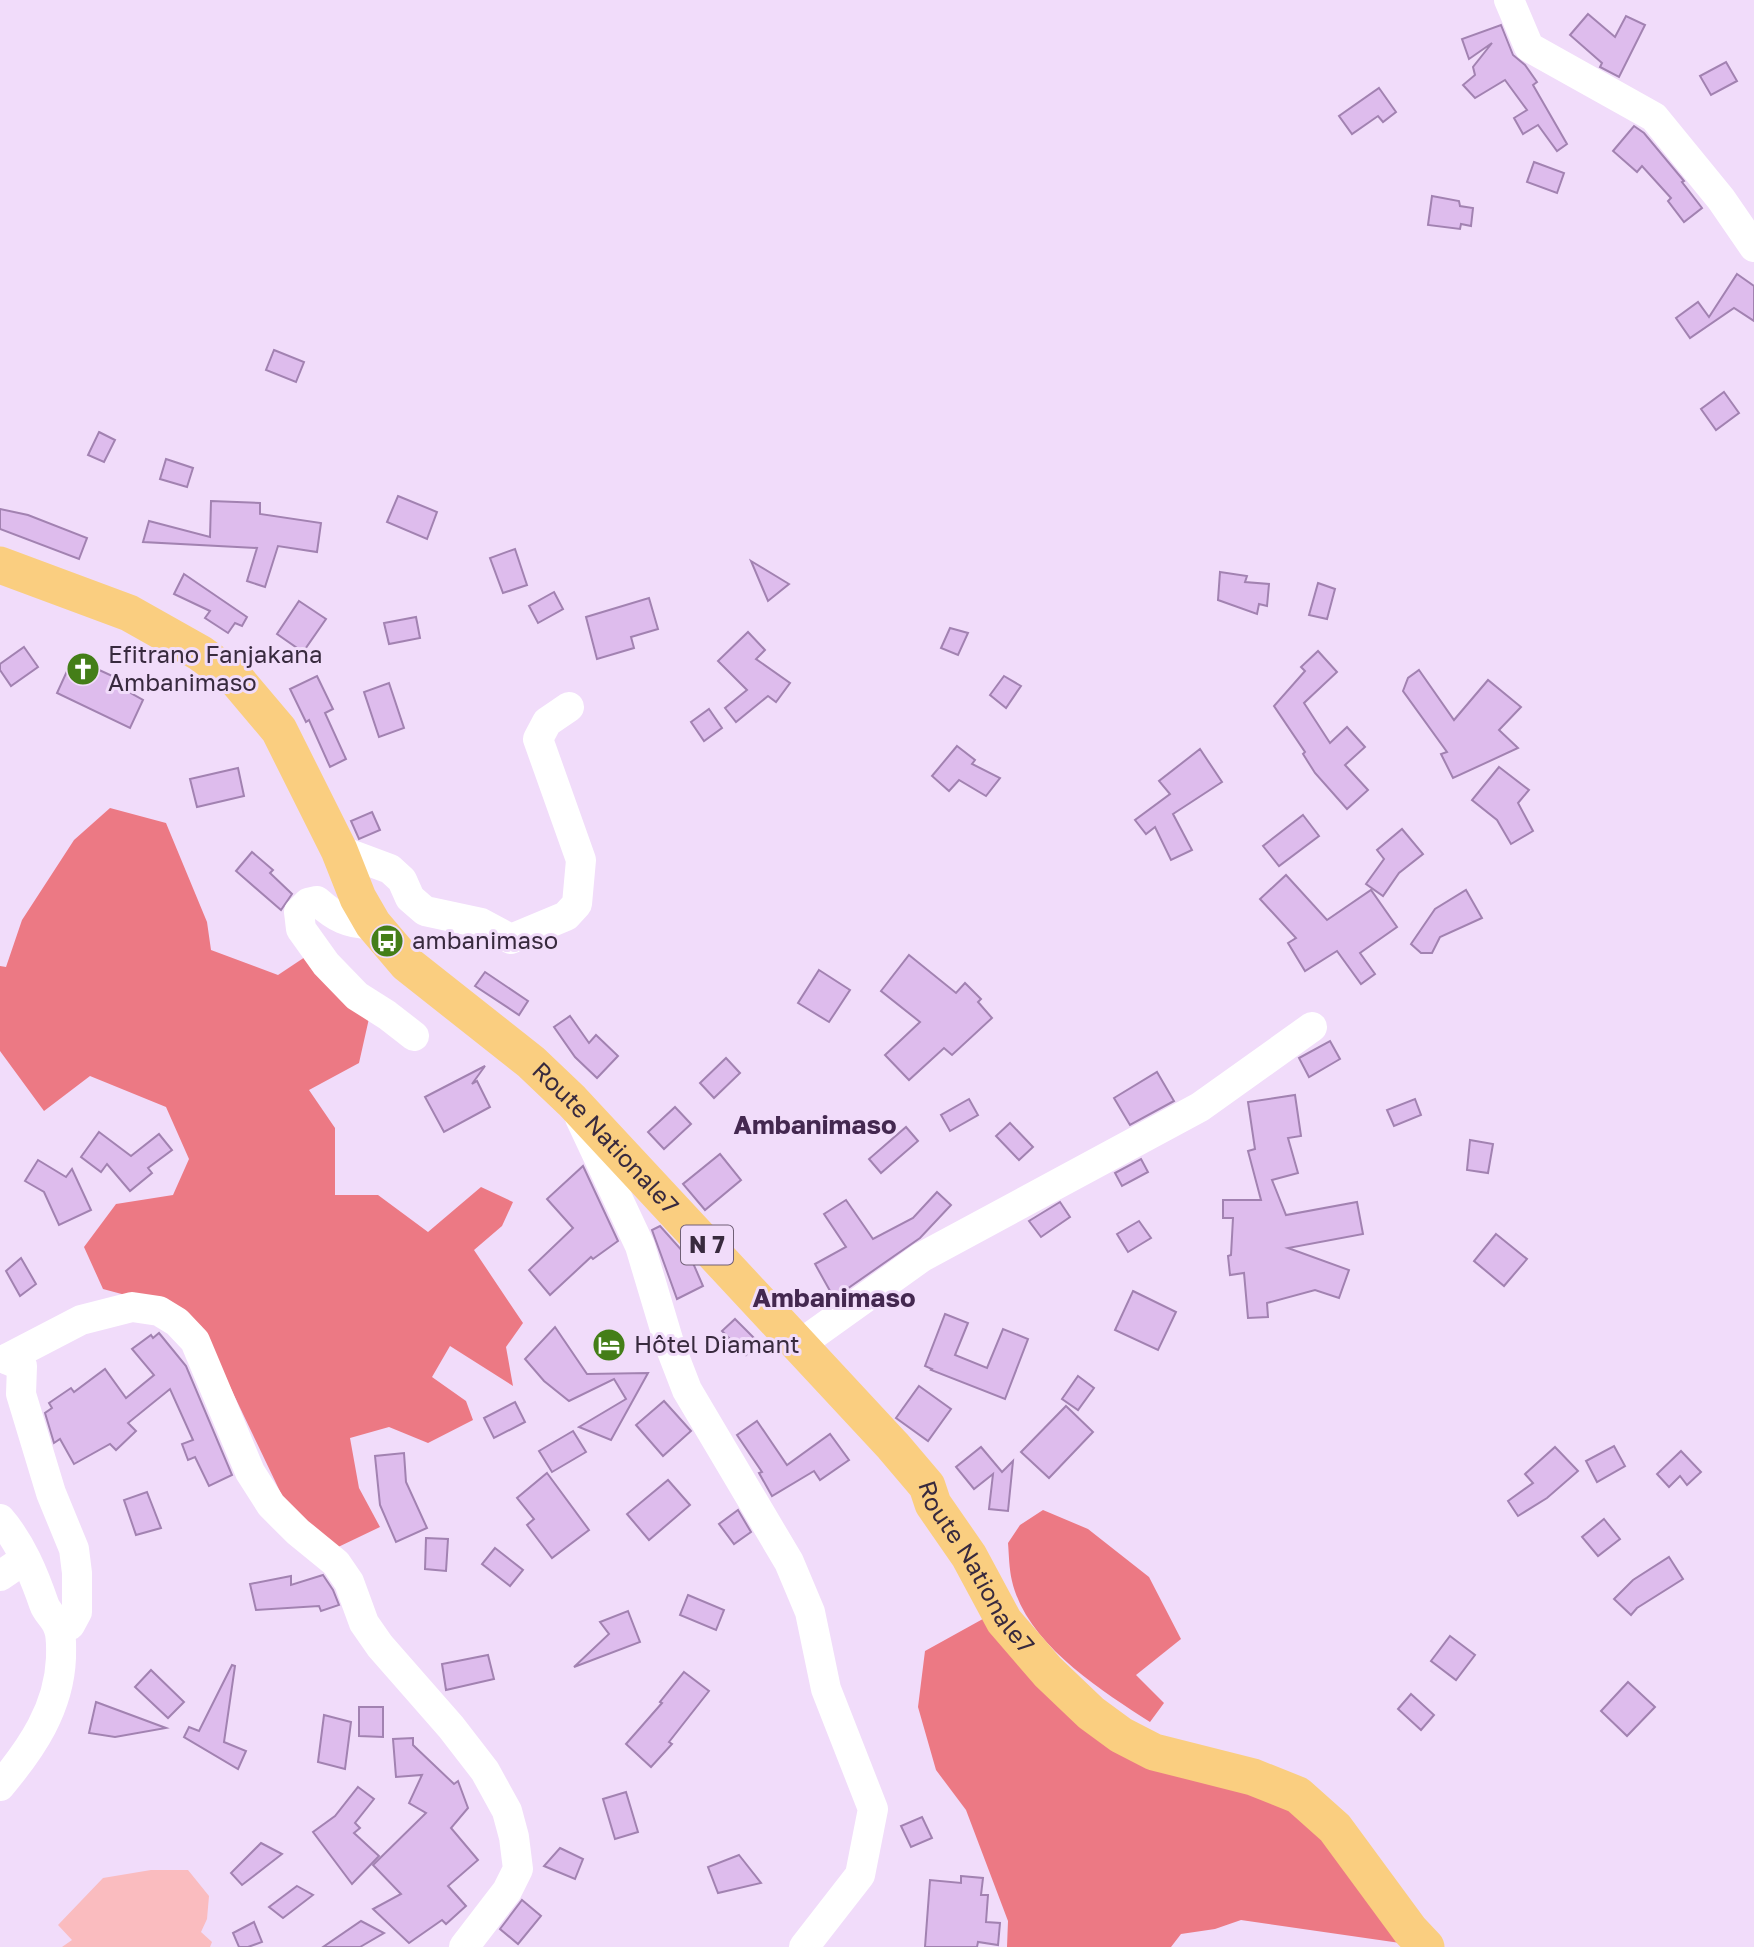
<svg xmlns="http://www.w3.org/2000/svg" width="1754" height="1947" font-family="'Golos Text',sans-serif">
<rect width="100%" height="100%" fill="#f1dcfa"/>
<polygon fill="#fabcbf" points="151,1870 188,1870 209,1896 207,1919 201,1932 212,1942 210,1947 62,1947 72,1940 58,1925 103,1878"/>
<g fill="#ec7984">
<polygon points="110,808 166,823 207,922 211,950 278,975 308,955 370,1014 359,1063 309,1090 335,1128 335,1195 378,1195 428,1232 481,1187 513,1202 502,1226 474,1250 523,1323 506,1347 513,1386 450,1346 432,1377 466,1401 473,1420 428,1443 389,1427 350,1438 359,1488 380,1527 334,1549 286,1504 201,1326 170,1307 103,1289 84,1247 116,1204 173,1195 189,1159 166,1107 90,1076 44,1111 0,1051 0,966 6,967 22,920 74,840"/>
<path d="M1043 1510 1088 1529 1149 1577 1181 1639 1136 1675 1164 1703 1150 1722C1100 1690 1026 1643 1012 1581 1009 1568 1009 1555 1008 1543L1020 1525Z"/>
<polygon points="990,1615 1066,1704 1311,1806 1407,1944 1241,1920 1215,1929 1181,1934 1171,1947 1007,1947 1008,1921 966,1810 936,1770 918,1707 925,1651"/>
</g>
<g fill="#debced" stroke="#a282b1" stroke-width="2">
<polygon points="1588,14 1615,37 1626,16 1645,25 1619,77 1600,67 1602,63 1570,35"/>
<polygon points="1501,25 1513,55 1525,65 1537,82 1533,85 1567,144 1557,151 1538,125 1523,134 1514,118 1527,110 1505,80 1475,98 1463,85 1475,75 1473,67 1492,43 1469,59 1462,39"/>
<polygon points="1726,62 1737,81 1711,95 1700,76"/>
<polygon points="1379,88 1396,112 1383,122 1378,116 1352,134 1339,116"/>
<polygon points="1634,126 1644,133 1684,181 1682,182 1702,208 1684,222 1668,201 1671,198 1642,166 1637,172 1613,151"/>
<polygon points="1534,162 1564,173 1557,193 1527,182"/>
<polygon points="1432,196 1459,201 1460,206 1473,208 1471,226 1461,224 1460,229 1428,225"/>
<polygon points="1737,274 1754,286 1754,321 1734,308 1690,338 1676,318 1698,302 1709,317"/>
<polygon points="274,350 304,362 296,382 266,370"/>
<polygon points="1724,392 1739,413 1716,430 1701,409"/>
<polygon points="99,432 115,440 104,462 88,455"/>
<polygon points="166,459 193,468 187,487 160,479"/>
<polygon points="398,496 437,512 427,539 387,522"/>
<polygon points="211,501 260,503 260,514 321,523 317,552 278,546 265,587 247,581 257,548 143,542 149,521 210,537"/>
<polygon points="0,509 28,515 87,538 79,559 0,529"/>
<polygon points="515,549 527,585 503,593 490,558"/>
<polygon points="751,561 789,584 768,601"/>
<polygon points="1220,572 1247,576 1245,582 1269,584 1267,606 1259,604 1257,614 1218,600"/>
<polygon points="184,574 247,617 242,626 235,623 228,633 205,618 210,611 174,594"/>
<polygon points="1318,583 1335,589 1327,619 1309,615"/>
<polygon points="554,592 563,609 538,623 529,606"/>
<polygon points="649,598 658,629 631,637 634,648 597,659 586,617"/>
<polygon points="299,601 326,619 303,652 277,634"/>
<polygon points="416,617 420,638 389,644 384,623"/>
<polygon points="950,628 968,633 958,655 941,648"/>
<polygon points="748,632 765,650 756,659 790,683 776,702 768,696 736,722 725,708 747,690 718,661"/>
<polygon points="24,647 38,667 11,686 0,670 0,664"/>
<polygon points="1318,651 1337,672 1304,703 1330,743 1347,727 1365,747 1345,765 1368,790 1347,809 1315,773 1303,754 1305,752 1274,706 1305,671 1301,667"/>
<polygon points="73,658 132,685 129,692 143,700 130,728 57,693"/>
<polygon points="1419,670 1454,720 1488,680 1521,707 1499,730 1518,748 1453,778 1441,754 1447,752 1403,691 1408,678"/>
<polygon points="317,676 333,709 325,713 346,759 330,767 309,720 306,722 290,689"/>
<polygon points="1004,676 1021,686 1006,708 990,695"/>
<polygon points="389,683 404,728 379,737 364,692"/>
<polygon points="709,709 722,728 704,741 691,722"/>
<polygon points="957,746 975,760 972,764 1000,778 986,796 959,780 949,791 932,776"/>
<polygon points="1200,749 1222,782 1173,814 1192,850 1171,860 1155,827 1146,834 1135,820 1170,794 1159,781"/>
<polygon points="1499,767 1529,790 1518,803 1533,831 1511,844 1497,820 1472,800"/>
<polygon points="238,768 244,796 197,807 190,779"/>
<polygon points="372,812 380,830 359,839 351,821"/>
<polygon points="1303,815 1319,836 1279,866 1263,846"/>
<polygon points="1402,829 1423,854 1399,873 1383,896 1366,884 1384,859 1377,850"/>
<polygon points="252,852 273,870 270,873 292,894 281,910 236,871"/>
<polygon points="1286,875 1327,920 1371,890 1397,927 1360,953 1375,974 1361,984 1337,951 1305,971 1288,943 1296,938 1260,899"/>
<polygon points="1466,890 1482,918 1440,937 1432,953 1421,953 1411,944 1435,909"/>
<polygon points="909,955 956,993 965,983 981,999 978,1002 992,1018 952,1055 944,1048 909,1080 885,1055 920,1022 881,991"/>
<polygon points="819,970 850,990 829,1022 798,1003"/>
<polygon points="485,972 528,1001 519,1015 475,986"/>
<polygon points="570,1016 589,1043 596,1035 618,1056 597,1078 575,1057 554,1027"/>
<polygon points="1330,1041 1340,1059 1309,1077 1299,1058"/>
<polygon points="726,1058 740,1073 714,1098 700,1083"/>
<polygon points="485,1066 472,1084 477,1081 490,1107 444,1132 425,1097"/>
<polygon points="1157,1072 1174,1101 1130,1125 1114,1098"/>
<polygon points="1295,1095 1301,1136 1288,1138 1298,1173 1272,1180 1286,1215 1357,1202 1363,1234 1288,1248 1349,1270 1339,1298 1315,1290 1267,1303 1268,1317 1248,1318 1244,1273 1230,1275 1228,1256 1231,1255 1233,1218 1223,1218 1223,1200 1261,1200 1248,1151 1255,1149 1248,1102"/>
<polygon points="969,1099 978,1115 950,1131 941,1115"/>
<polygon points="1415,1099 1421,1115 1394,1126 1387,1110"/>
<polygon points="675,1107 691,1124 664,1149 648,1132"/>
<polygon points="1010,1123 1033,1147 1019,1160 996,1136"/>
<polygon points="906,1127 918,1141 881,1173 869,1159"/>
<polygon points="99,1132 131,1156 159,1134 172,1150 148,1168 152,1173 130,1191 107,1164 101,1172 81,1157"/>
<polygon points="1470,1140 1493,1144 1488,1173 1467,1170"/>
<polygon points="720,1154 741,1180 705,1210 683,1184"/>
<polygon points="1141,1159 1148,1172 1122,1186 1115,1173"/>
<polygon points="38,1160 66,1177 72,1169 91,1210 59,1225 44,1192 25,1181"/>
<polygon points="583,1166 618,1241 593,1259 591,1257 550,1295 529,1270 573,1228 547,1199"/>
<polygon points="937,1192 951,1205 920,1238 834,1298 815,1264 846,1247 824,1214 846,1200 873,1239 913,1218"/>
<polygon points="1060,1202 1070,1217 1041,1237 1029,1221"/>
<polygon points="1139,1221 1151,1238 1128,1252 1117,1234"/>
<polygon points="660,1226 693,1263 703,1286 677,1299 652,1230"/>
<polygon points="1496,1234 1527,1259 1504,1286 1474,1261"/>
<polygon points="21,1258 36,1284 20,1296 6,1271"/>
<polygon points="1133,1291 1176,1312 1158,1350 1115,1330"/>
<polygon points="945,1314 968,1323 955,1355 987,1368 1003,1329 1028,1339 1005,1399 931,1370 932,1369 925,1366"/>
<polygon points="735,1319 759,1343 746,1355 722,1331"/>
<polygon points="555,1327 587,1374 648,1373 611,1440 579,1427 626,1399 614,1379 569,1401 544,1381 525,1359"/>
<polygon points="159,1333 186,1366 232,1475 209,1486 195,1457 188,1460 182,1444 193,1440 170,1389 128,1423 136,1431 116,1450 110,1444 74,1464 60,1439 54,1443 45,1413 52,1408 49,1403 71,1388 74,1392 105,1369 126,1398 154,1375 132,1349 151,1335 153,1338"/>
<polygon points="1078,1376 1094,1388 1078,1410 1062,1399"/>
<polygon points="919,1386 951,1409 928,1441 896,1418"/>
<polygon points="664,1401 691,1431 663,1456 636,1425"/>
<polygon points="515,1402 525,1422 494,1438 484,1418"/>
<polygon points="1066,1406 1093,1432 1049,1478 1021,1452"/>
<polygon points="757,1421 787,1465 830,1434 849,1460 820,1480 814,1471 772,1496 759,1473 762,1472 737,1435"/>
<polygon points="573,1431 586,1452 552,1472 539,1451"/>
<polygon points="1614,1446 1625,1466 1597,1482 1586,1461"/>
<polygon points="981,1447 1002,1472 1013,1461 1008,1511 989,1509 993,1474 974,1489 956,1467"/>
<polygon points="1555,1447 1578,1471 1547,1498 1518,1516 1508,1501 1533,1483 1525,1474"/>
<polygon points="1681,1451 1701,1472 1687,1485 1680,1476 1669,1487 1657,1474"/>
<polygon points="404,1453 406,1482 427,1528 396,1542 380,1505 375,1456"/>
<polygon points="547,1473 589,1530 552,1558 527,1525 534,1519 517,1498"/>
<polygon points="668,1480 690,1505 649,1540 627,1514"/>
<polygon points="147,1492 161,1528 136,1535 124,1500"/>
<polygon points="738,1510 751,1532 734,1544 719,1524"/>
<polygon points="1604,1519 1620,1539 1598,1556 1582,1537"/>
<polygon points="426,1538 448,1539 446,1571 425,1569"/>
<polygon points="495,1548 523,1570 510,1586 482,1564"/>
<polygon points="1669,1557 1683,1579 1637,1608 1631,1615 1614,1599 1633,1580"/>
<polygon points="323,1575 333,1590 339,1605 321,1611 319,1606 256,1610 250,1584 291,1576 291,1585"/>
<polygon points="688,1595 724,1610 716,1630 680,1615"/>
<polygon points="628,1611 640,1642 574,1667 609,1634 600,1622"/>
<polygon points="1450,1636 1475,1655 1456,1680 1431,1661"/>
<polygon points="488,1655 494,1679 446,1690 442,1664"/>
<polygon points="232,1665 235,1666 224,1742 246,1751 238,1769 184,1737 189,1727 199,1731"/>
<polygon points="151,1670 184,1702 168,1718 135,1687"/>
<polygon points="684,1672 709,1691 669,1742 672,1744 651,1767 626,1744 662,1703 660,1702"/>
<polygon points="1628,1682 1655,1707 1627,1736 1601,1711"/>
<polygon points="1411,1694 1434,1715 1421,1730 1398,1709"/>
<polygon points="96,1702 166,1728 115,1737 89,1733"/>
<polygon points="359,1707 383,1707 383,1737 359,1736"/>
<polygon points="324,1715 351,1722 345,1769 318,1762"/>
<polygon points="413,1738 413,1745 454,1784 458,1781 468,1808 451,1828 478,1860 448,1886 466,1906 446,1924 442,1920 409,1943 373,1909 401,1894 373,1865 426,1813 409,1803 422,1775 396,1777 393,1739"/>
<polygon points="358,1787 374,1799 355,1823 360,1828 354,1833 379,1856 352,1884 313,1832 335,1816"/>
<polygon points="626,1792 638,1832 615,1839 603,1799"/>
<polygon points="922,1817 932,1838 911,1847 901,1826"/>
<polygon points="261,1843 282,1854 242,1885 231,1873"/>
<polygon points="560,1848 583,1859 575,1879 544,1866"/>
<polygon points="739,1855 761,1883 718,1893 708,1867"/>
<polygon points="961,1876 983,1878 981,1895 988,1895 986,1922 1000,1923 998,1945 978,1942 977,1947 925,1947 930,1880 961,1883"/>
<polygon points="297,1886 313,1895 283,1918 269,1907"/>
<polygon points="522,1900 541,1916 518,1944 500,1929"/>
<polygon points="361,1921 384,1933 360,1947 323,1947"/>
<polygon points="254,1922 262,1942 248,1947 239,1947 233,1933"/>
</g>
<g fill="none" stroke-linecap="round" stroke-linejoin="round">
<g stroke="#fff" stroke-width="30">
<polyline points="1509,0 1529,47 1654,117 1721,199 1754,247"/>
<polyline points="339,850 390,869 402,880 410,898 425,911 481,923 511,939 566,916 577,904 581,860 538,739 547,722 569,707"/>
<path d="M373 924C349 925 335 917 317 901L308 903 299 912 301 929 326 964 357 996 387 1015 414 1036"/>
<polyline points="580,1118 640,1246 670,1346 687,1390 789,1562 810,1612 826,1689 873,1809 860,1875 804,1947"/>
<polyline points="799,1345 922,1257 1200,1107 1312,1027"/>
<polyline points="6,1359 81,1320 132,1307 159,1311 177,1322 195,1341 250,1472 271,1505 298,1532 336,1563 349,1582 364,1623 380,1646 451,1727 485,1771 507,1811 514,1837 518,1869 507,1891 464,1947"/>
<polyline points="6,1359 22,1366 21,1394 51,1493 74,1549 77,1573 77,1612 70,1625 58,1625"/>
<path d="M0 1519C21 1543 34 1575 44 1604 47 1613 55 1618 58 1627 62 1636 61 1648 61 1658 59 1708 32 1748 0 1786"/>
<polyline points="0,1576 25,1559"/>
</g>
<path stroke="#face80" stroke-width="37" id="s1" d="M0 565 129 613 200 653 236 679 279 730 339 850 358 898 373 924 407 964 531 1062 572 1101 893 1446 927 1486 933 1504 969 1556 1004 1621 1048 1672 1091 1713 1121 1735 1154 1752 1253 1777 1298 1795 1335 1828 1410 1930 1426 1947"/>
</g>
<defs>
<symbol id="church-disc" viewBox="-11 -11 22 22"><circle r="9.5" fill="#447e18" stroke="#f1dcfa"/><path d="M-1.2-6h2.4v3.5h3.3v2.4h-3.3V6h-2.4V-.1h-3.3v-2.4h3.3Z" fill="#fff"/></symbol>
<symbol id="bus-disc" viewBox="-11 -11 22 22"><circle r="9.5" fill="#447e18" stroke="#f1dcfa"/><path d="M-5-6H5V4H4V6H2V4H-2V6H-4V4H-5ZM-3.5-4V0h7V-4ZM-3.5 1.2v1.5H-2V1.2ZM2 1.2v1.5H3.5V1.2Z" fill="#fff"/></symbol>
<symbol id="hotel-disc" viewBox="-11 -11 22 22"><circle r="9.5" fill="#447e18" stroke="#f1dcfa"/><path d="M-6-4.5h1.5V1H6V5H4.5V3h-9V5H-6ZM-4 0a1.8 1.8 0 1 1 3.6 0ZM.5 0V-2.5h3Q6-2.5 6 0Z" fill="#fff"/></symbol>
</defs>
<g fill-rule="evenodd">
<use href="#church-disc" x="64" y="650" width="38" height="38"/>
<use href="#bus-disc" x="368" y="922" width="38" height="38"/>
<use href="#hotel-disc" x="590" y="1326" width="38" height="38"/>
</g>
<g text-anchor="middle" stroke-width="6" stroke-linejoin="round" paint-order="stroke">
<rect fill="#f1dcfa" stroke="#705f76" stroke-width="2" x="681" y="1225.5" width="52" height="39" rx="5"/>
<g font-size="23" font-weight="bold" fill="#382a3e">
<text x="707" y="1253">N 7</text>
</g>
<g font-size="24" fill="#382a3e" stroke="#f1dcfa" text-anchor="start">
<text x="108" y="663">Efitrano Fanjakana<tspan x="108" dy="28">Ambanimaso</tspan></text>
<text x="412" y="949">ambanimaso</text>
<text x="634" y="1353">Hôtel Diamant</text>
</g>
<g font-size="24" fill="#382a3e" stroke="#f1dcfa">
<text dy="8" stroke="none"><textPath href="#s1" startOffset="863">Route Nationale7</textPath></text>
<text dy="8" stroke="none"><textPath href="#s1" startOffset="1432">Route Nationale7</textPath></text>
</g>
<g font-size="26" font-weight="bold" fill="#442850" stroke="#f1dcfa">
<text x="815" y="1134">Ambanimaso</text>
<text x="834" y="1307">Ambanimaso</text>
</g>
</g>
</svg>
